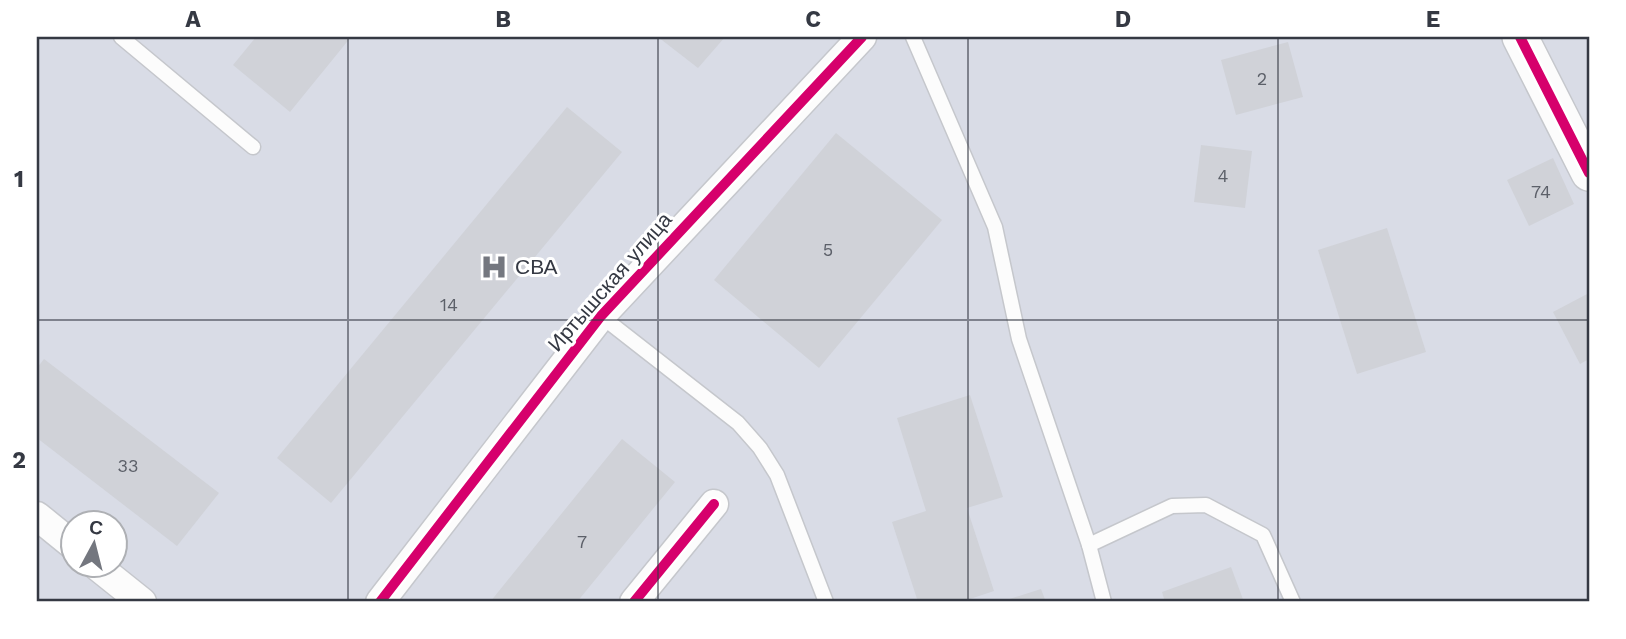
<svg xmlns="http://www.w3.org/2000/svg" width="1626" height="639" font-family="'Work Sans',sans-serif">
<rect width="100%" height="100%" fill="#e8e9ee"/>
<path fill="#d9dce6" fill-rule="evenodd" d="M37 37H1589V602H37ZM74 524H116V566H74Z"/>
<g fill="#d0d2d8">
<polygon points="256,37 351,37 290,112 233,65"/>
<polygon points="658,37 725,37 698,68"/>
<polygon points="1288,42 1303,97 1236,115 1221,60"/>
<polygon points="567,107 622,152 331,503 277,458"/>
<polygon points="836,133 942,220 819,368 714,280"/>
<polygon points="1201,145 1252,151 1245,208 1194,202"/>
<polygon points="1553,158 1574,204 1529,226 1507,180"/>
<polygon points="1387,228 1426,352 1357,374 1318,250"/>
<polygon points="1589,293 1589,359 1580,364 1553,312"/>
<polygon points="44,359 219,493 177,546 37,438 37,368"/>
<polygon points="970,395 1003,497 967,508 994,591 961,602 918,602 892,522 926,511 897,418"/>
<polygon points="622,439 675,482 577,602 490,602"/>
<polygon points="1231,567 1244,602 1165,602 1162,592"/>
<polygon points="1041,589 1046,602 1000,602"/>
</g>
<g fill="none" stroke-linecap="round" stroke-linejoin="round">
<defs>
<g id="service">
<polyline points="121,37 253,147"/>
<polyline points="913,37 995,227 1019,339 1089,545 1104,602"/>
<polyline points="601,316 738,423 760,448 777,475 826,602"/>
<polyline points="1089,545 1172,506 1206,505 1263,535 1293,602"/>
</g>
<g id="minor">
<polyline points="37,516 74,546"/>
<polyline points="97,566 142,602"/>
<polyline points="380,602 601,316 862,37"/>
<polyline points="634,602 714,504"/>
</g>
<polyline id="tertiary" points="1520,37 1589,173"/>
</defs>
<use href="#service" stroke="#c5c7cc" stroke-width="17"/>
<use href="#minor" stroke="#c5c7cc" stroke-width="31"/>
<use href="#tertiary" stroke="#c5c7cc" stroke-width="38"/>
<use href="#service" stroke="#fcfcfc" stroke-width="14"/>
<use href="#minor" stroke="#fcfcfc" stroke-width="28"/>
<use href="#tertiary" stroke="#fcfcfc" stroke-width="35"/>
<defs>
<g id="cycleway">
<polyline points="1520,37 1589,173"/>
<polyline points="380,602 601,316 862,37"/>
<polyline points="634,602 714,504"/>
</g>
</defs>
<use href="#cycleway" stroke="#fff" stroke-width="15"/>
<use href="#cycleway" stroke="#d6006c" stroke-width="10"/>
</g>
<path fill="none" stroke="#353943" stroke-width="2" stroke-opacity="0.55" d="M348 37V602M658 37V602M968 37V602M1278 37V602M37 320H1589"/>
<defs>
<symbol id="hospital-bare" viewBox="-9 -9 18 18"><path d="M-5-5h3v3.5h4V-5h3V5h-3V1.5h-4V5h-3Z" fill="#74777f" stroke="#fff" stroke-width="2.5" paint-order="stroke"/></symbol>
</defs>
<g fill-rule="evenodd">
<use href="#hospital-bare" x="475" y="248" width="38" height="38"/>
</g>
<g text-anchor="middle" stroke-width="6" stroke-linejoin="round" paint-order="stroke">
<g font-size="18" fill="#5c6069">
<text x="1262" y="85">2</text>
<text x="1223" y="182">4</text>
<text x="1541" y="198">74</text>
<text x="828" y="256">5</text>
<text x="449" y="311">14</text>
<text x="128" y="472">33</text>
<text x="582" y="548">7</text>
</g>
<g font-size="21" fill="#353943" stroke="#fff" text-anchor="start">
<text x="515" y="274">СВА</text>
</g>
<g font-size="21" fill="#353943" stroke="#fff">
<text transform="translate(610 282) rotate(-49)" y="7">Иртышская улица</text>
</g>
</g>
<rect width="1626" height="639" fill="none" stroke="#ffffff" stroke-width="77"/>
<g transform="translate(94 544) rotate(7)"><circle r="33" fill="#ffffff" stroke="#aeb0b4" stroke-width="2"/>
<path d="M0-5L12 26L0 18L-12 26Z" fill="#74777f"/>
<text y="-10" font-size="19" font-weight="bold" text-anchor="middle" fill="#353943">С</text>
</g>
<rect x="38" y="38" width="1550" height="562" fill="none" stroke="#353943" stroke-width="2.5"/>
<g font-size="23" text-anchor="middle" font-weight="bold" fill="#353943">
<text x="193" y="27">A</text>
<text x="503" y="27">B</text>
<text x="813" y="27">C</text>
<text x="1123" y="27">D</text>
<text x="1433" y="27">E</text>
<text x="19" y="187">1</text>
<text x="19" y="468">2</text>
</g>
</svg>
